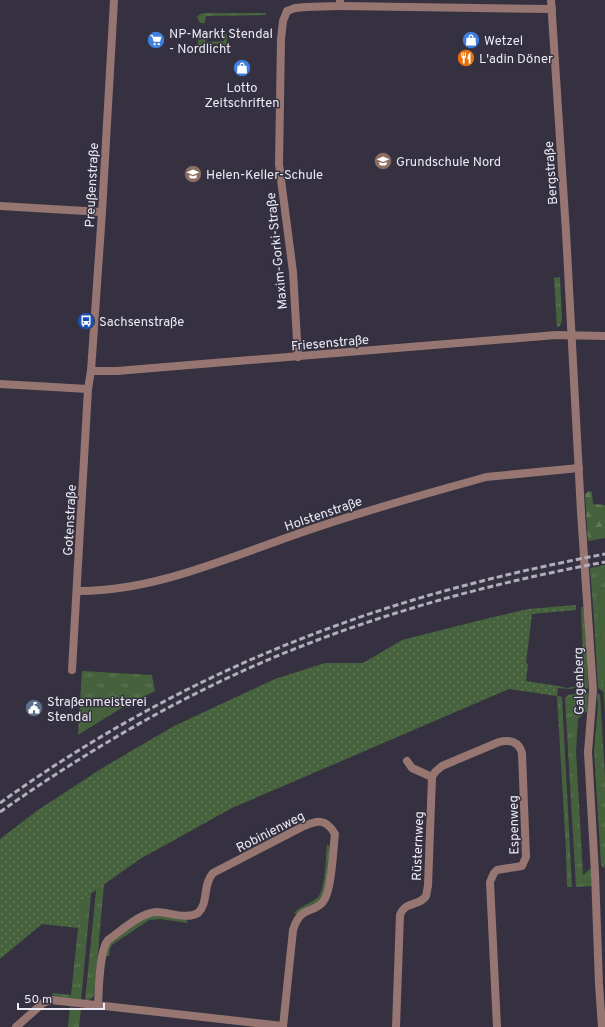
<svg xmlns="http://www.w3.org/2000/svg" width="605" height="1027" font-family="Overpass,sans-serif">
<defs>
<pattern id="grass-tufts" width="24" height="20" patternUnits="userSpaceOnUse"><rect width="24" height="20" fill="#46623c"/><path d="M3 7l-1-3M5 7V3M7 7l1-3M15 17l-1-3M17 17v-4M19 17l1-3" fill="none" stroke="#617959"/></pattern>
<pattern id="forest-firs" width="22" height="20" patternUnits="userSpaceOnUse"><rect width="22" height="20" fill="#46623c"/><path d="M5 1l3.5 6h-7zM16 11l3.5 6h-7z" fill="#617959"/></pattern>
<pattern id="park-dots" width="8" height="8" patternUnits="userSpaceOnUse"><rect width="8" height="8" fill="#46623c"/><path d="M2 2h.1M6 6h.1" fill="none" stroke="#617959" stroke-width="1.8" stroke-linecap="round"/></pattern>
</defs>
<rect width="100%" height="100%" fill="#353141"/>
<g fill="url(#grass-tufts)">
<polygon points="204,13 266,13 266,15 206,16 205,23 200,23 197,17 200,14"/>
<path d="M205 34 206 42 224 41V34H227V52H224V44H206V52L201 51C197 47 197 41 200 36Z"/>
<polygon points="560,277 562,320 560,326 557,327 554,278"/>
<polygon points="605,565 605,588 598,590 604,692 598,688 594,618 590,568"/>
<path d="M581 607H583C587 634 587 661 588 689H587L584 687Z"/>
<polygon points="578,653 580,653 581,679 579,686 571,689 558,688 558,686 567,688 577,686"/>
<polygon points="82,671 152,675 155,691 123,707 78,735"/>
<polygon points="588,692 587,711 578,719 576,751 583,875 591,868 592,886 576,887 565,698 568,695"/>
<polygon points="597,693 600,695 605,776 605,863 604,868 601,865 594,751 598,707"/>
<polygon points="557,696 562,697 572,887 567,887 566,850"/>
<path d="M327 844 331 848 326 891 319 902 298 914 294 913C301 905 311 904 318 897 325 891 326 855 327 844Z"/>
<polygon points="104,884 94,996 91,999 85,1001 96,890"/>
<polygon points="91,894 81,1001 54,997 52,993 71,995 81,900"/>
<polygon points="155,916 186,919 188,923 160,919 149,920 112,945 110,949 109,956 106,956 106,949 111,942 146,917"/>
<polygon points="70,1007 81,1009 79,1027 68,1027"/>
</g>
<polygon fill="url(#forest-firs)" points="590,491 592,492 593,504 605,505 605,538 588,541 585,494 587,492"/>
<polygon fill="url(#park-dots)" points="576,605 576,610 532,614 526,663 528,664 526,681 558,686 557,696 509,689 232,808 140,859 82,900 78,928 42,924 0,959 0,839 38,810 104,767 174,726 275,679 325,663 363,663 402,640 477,621 528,609"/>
<polygon fill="#46623c" points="605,588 605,716 598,590"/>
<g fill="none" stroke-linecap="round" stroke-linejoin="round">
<g stroke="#977671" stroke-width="8">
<polyline points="551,0 566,232 581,512 593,690 588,752 595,873 599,984 602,1027"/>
<polyline points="340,6 552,9"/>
<polyline points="0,206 102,212"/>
<polyline points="298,357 293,272 279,164 281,39 283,21 287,11 295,8 306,7 340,6 340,0"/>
<polyline points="91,371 117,371 556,335 605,336"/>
<polyline points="0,384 88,389"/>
<path d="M78 591C153 592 230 557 300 533 357 513 414 497 472 481L486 477 579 468"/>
<polyline points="72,670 88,389 91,371 102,212 114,0"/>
<path d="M432 777 435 772 442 766 499 742C510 739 519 742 522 753L526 857 522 866 497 870 494 873 490 882 497 1027"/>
<path d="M98 1005C99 989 99 951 108 940 121 931 140 913 156 912 169 912 186 920 198 913 209 903 202 885 213 873L302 827C317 820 326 818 335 834 333 849 332 891 323 902 311 915 301 905 293 930L283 1027"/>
<polyline points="16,1027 43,1003 51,1000 283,1026"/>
<path d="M396 1027 400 915C406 900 419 907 426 896 427 894 427 889 428 886L432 777 412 768 407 761"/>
</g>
<g stroke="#b1aeba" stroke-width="3" stroke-dasharray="6 3" stroke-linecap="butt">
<path d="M0 803C100 731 210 672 327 629 417 595 511 572 605 554"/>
<path d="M0 812C94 746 194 688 302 646 399 608 502 581 605 562"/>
</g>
</g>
<defs>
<symbol id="supermarket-disc" viewBox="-11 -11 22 22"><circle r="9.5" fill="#3f7fe0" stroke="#353141"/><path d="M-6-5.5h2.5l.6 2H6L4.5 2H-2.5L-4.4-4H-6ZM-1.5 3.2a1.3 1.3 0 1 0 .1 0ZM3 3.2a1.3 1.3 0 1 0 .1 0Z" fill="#fff"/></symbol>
<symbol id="shop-disc" viewBox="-11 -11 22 22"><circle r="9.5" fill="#3f7fe0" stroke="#353141"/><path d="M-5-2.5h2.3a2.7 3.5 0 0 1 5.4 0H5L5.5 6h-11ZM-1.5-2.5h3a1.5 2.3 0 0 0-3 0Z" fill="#fff"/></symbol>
<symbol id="restaurant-disc" viewBox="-11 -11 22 22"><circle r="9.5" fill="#e8710a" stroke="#353141"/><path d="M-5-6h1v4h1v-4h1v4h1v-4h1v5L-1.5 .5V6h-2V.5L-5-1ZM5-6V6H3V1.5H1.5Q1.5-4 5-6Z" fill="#fff"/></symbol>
<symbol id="school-disc" viewBox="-11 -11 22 22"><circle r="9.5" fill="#8d6e63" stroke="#353141"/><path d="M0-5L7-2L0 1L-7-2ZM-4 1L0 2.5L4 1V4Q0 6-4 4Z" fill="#fff"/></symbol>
<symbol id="bus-disc" viewBox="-11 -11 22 22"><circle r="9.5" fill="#1a4fb4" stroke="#353141"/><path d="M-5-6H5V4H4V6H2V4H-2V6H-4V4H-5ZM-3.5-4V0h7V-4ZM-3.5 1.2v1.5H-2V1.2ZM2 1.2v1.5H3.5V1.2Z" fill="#fff"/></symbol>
<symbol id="civic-disc" viewBox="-11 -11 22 22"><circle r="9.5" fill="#5c6f8a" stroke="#353141"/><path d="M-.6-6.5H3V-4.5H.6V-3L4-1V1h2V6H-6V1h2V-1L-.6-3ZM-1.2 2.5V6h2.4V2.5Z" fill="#fff"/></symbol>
</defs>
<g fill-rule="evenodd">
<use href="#supermarket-disc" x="146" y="30" width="20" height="20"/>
<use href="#shop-disc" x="461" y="30" width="20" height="20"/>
<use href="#restaurant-disc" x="456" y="48" width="20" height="20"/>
<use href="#shop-disc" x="232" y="58" width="20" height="20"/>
<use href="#school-disc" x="373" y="151" width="20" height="20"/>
<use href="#school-disc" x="183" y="164" width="20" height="20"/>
<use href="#bus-disc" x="76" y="311" width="20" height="20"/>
<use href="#civic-disc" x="24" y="698" width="20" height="20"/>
</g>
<g text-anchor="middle" stroke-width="3" stroke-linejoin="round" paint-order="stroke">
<g font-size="13" fill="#eceaf4" stroke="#353141" text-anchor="start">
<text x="169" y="38">NP-Markt Stendal<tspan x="169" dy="15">- Nordlicht</tspan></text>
<text x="484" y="45">Wetzel</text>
<text x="479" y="63">L'adin Döner</text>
<text x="242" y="92" text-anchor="middle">Lotto<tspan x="242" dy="15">Zeitschriften</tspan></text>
<text x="396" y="166">Grundschule Nord</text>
<text x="206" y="179">Helen-Keller-Schule</text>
<text x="99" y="326">Sachsenstraße</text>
<text x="47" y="706">Straßenmeisterei<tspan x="47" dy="15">Stendal</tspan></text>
</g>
<g font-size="13" fill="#eceaf4" stroke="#353141">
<text transform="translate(550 173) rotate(-94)" y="5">Bergstraße</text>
<text transform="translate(91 185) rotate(-87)" y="5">Preußenstraße</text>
<text transform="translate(276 251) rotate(-96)" y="5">Maxim-Gorki-Straße</text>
<text transform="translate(330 342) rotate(-5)" y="5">Friesenstraße</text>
<text transform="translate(323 513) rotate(-19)" y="5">Holstenstraße</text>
<text transform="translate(69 520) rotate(-87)" y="5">Gotenstraße</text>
<text transform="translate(578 681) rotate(-91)" y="5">Galgenberg</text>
<text transform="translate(513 825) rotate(-91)" y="5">Espenweg</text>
<text transform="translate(270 831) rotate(-27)" y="5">Robinienweg</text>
<text transform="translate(417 846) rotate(-88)" y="5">Rüsternweg</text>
</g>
</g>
<path d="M18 1003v6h86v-6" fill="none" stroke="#eceaf4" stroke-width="2"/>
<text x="24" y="1003" font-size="12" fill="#eceaf4" stroke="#353141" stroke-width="3" paint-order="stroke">50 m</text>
</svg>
